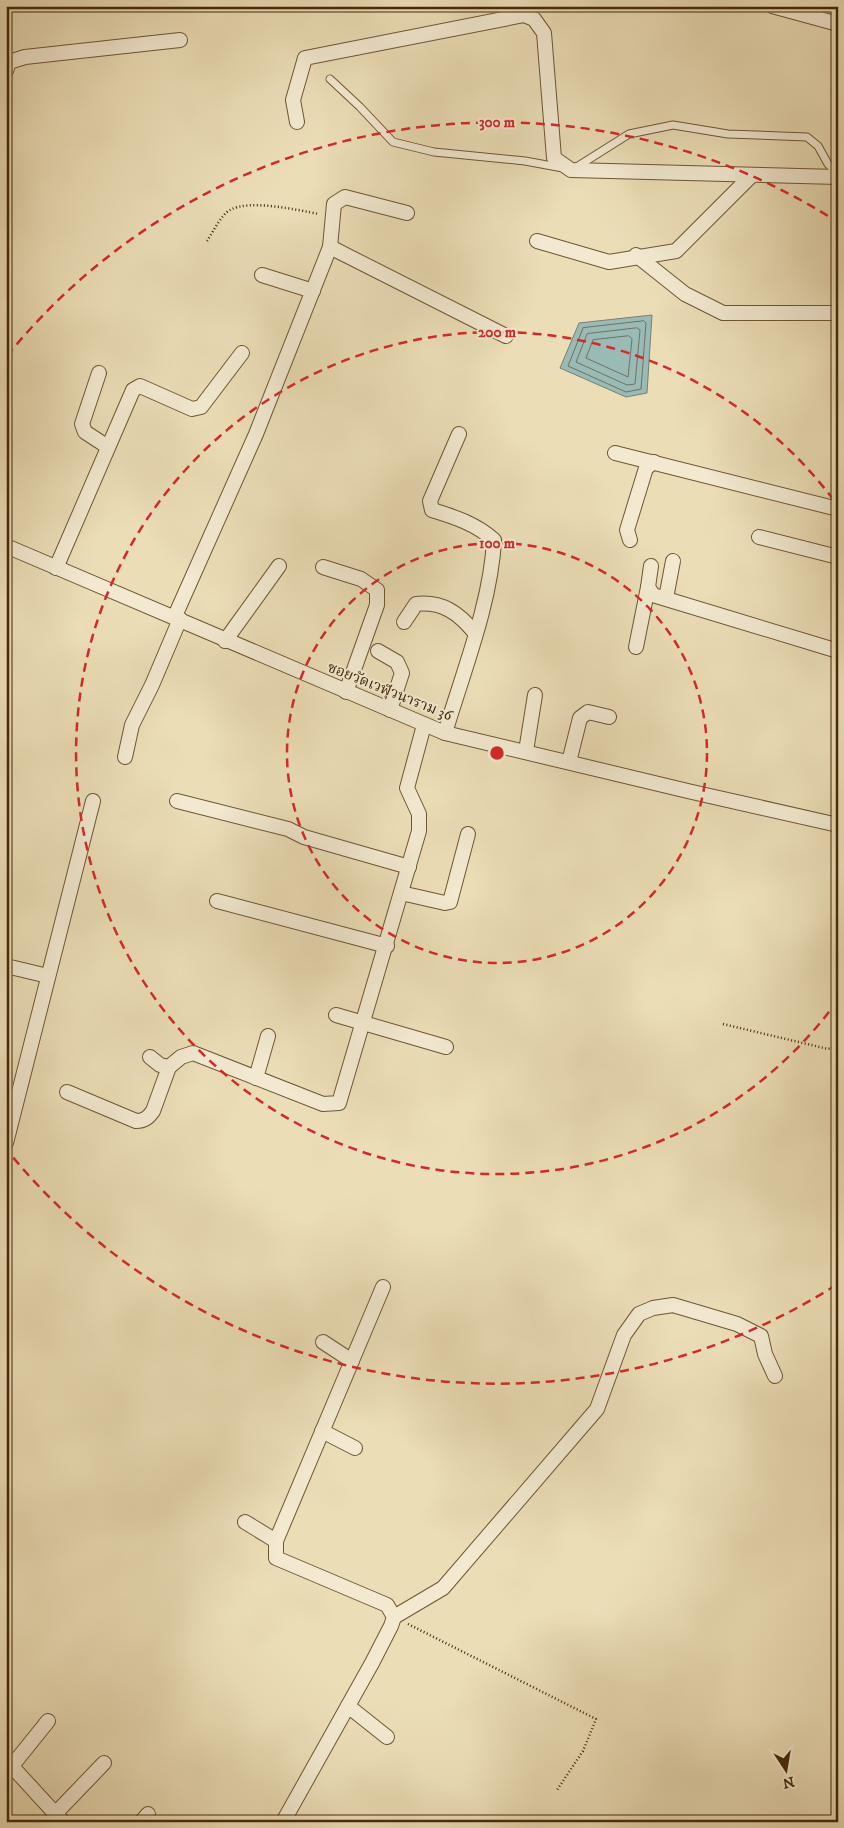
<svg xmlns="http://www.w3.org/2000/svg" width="844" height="1828" font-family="'IM FELL DW Pica','Noto Serif Thai',serif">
<rect width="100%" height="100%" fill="#ebddb6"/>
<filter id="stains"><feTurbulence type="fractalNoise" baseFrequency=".004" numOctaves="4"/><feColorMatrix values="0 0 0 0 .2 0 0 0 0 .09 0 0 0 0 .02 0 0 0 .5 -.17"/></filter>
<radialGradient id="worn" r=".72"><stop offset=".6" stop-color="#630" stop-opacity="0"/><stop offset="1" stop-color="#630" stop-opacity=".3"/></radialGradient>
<polygon fill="#9abab5" stroke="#788071" points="652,315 647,393 626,397 560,368 579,323"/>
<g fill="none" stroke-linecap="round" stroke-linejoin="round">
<g stroke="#6f7260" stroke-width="1">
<polygon points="644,321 646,323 641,389 626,392 568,366 583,328"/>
<polygon points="637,328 640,330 635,384 627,385 576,362 587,334"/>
<polygon points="629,336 632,339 628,377 586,358 593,340"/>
</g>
<defs>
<g id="lane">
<polyline points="330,79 360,107 393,142 434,152 525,161 563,168"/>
<polyline points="575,168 629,134 673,125 728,134 807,137 818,146 828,164 838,174"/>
</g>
<g id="street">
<polyline points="772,6 838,24"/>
<polyline points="6,71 9,62 25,57 180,40"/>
<polyline points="297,122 293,100 305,58 524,15 534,19 544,33 554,158 571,170 838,177"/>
<polyline points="537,241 609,262 676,251 752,175"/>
<polyline points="330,247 506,336"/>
<polyline points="636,255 685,294 723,313 838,313"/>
<polyline points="262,275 313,291"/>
<polyline points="99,373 82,424 85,432 108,447"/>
<polyline points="615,453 838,509"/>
<polyline points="759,537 838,557"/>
<polyline points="630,540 627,530 646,468 654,462"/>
<polyline points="6,546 445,733 692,792 838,825"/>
<polyline points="651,566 648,587 653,595 838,651"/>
<polyline points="323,567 361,579 377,590 377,605 346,692"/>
<polyline points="56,568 133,390 140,386 192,409 201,407 242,353"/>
<polyline points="666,598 673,561"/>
<polyline points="175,616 256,434 330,247 334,204 345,197 407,213"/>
<path d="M404 622 416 604C442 601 459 613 475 633"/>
<polyline points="225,641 279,566"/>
<polyline points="636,647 648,587"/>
<polyline points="378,651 397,662 402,673 390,710"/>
<path d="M445 733C463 672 491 603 494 540 476 524 455 517 432 510L430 501 459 434"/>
<polyline points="526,751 535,695"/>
<polyline points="125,757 132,725 152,685 180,619"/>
<polyline points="569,762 580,718 588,712 609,717"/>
<polyline points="177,801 288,829 304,837 409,867"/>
<polyline points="401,893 445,903 450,902 468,834"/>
<polyline points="217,901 387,946"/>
<polyline points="6,966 48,976"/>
<polyline points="336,1015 446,1047"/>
<polyline points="150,1057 160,1065 169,1067 181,1057 193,1053 323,1104 339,1103 419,831 419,814 407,788 424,725"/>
<polyline points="256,1078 268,1036"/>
<path d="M67 1092 136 1121C144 1121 148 1118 153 1111L169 1067"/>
<polyline points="6,1143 93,801"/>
<polyline points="323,1342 352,1361"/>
<polyline points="322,1431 355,1448"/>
<polyline points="245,1522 276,1541"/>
<polyline points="394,1617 443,1588 597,1409 624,1335 639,1314 653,1308 673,1305 737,1324 761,1336 765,1354 775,1376"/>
<polyline points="348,1706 387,1737"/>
<polyline points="6,1760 63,1822"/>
<polyline points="7,1772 48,1721"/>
<polyline points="52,1821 55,1814 104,1763"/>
<polyline points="141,1822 148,1814"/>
<polyline points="283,1822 372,1663 391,1626 394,1617 387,1605 276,1558 276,1541 383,1287"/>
</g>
</defs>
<use href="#lane" stroke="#6e5635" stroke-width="9"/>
<use href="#street" stroke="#6e5635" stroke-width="16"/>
<g stroke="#44290a" stroke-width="2.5" stroke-dasharray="1 2.5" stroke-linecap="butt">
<path d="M207 241C213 232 221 215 230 210 249 199 298 210 319 214"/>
<polyline points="723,1024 828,1049 838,1046"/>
<polyline points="408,1624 596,1719 583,1751 557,1790"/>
</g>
<use href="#lane" stroke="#f2e9d0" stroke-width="7"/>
<use href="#street" stroke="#f2e9d0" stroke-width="14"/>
</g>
<g fill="none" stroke="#d62828" stroke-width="2.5" stroke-dasharray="9 6">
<circle cx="497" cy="753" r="210"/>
<path d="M838 1000A421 421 0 1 1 838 506"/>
<path d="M836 1285A631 631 0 0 1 7 1150M7 356A631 631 0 0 1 836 221"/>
</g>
<g text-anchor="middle" stroke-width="4" stroke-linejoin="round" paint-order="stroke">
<g font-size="15" fill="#44290a" stroke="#f2e9d0">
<text transform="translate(390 691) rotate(22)" y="5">ซอยวัดเวฬุวนาราม 36</text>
</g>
</g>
<circle cx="497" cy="753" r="8" fill="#d62828" stroke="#f2e9d0" stroke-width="2.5"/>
<g font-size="15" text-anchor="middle" font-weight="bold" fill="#d62828" stroke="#f2e9d0" stroke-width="4" stroke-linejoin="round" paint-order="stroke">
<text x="497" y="127">300 m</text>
<text x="497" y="337">200 m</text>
<text x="497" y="548">100 m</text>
</g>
<rect width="844" height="1828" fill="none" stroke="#ebddb6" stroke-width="25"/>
<rect x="8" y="8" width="829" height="1813" fill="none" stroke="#44290a" stroke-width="2.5"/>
<rect x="12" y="12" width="819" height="1803" fill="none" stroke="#44290a"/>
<g transform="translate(786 1770) rotate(168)" stroke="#f2e9d0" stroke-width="4" paint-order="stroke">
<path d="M0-4L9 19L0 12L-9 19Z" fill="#44290a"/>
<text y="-8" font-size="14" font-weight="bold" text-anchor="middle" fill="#44290a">N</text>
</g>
<rect width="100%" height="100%" filter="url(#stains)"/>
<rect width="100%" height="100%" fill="url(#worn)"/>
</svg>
